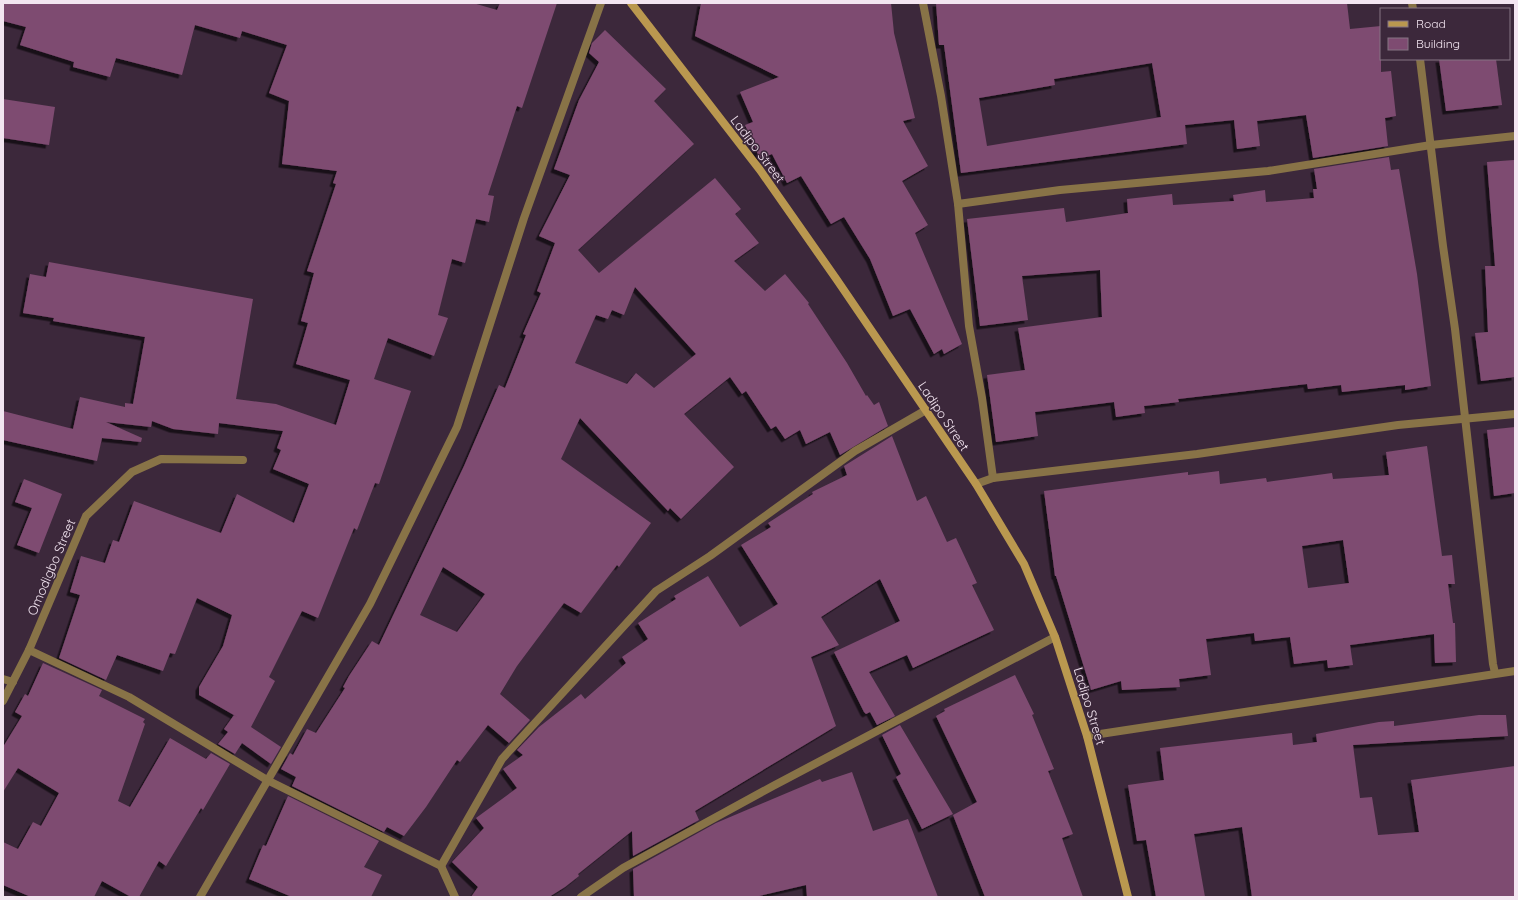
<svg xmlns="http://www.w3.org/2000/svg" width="1518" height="900" font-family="Quicksand,sans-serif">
<defs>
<filter id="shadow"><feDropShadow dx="-3.5" dy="3.5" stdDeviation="0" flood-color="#0009"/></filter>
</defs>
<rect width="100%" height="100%" fill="#3c283b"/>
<g fill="#7e4b71" fill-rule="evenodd" filter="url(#shadow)">
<polygon points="3,3 473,3 497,10 500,3 557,3 522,108 517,106 488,195 494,196 489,222 476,219 465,263 452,259 438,315 448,318 434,356 388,338 374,379 411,391 379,484 375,483 357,530 354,528 318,618 302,611 269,677 275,681 251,727 281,747 271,764 242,743 235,754 218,744 228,732 224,729 234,715 239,718 199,695 199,687 223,646 232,615 197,598 175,654 170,653 163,671 117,655 106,680 59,658 80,595 70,592 81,556 105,563 113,540 119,542 134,501 221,533 237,494 294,523 309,484 273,469 281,450 277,448 283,431 219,423 218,434 173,429 152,421 151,427 106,422 142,438 141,442 102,438 97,461 3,440 3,411 73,429 80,397 125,407 125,403 133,404 145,337 53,321 54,318 23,313 30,274 46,277 49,262 253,299 236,399 276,404 336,425 350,380 296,364 308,323 301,321 314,273 307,271 336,184 333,183 337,171 282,164 289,101 269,93 287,45 242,31 240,38 195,25 182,75 116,58 110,77 73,67 74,62 20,45 26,27 3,21"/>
<polygon points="701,3 891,3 894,33 915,118 903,121 928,166 902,181 928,225 915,233 962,344 944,354 942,349 934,354 910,309 893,316 870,259 844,217 831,224 801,176 787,183 772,154 760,159 745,125 753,122 740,92 779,77 695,36"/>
<path d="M936 3H1347L1350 29 1381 26V72L1391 71 1396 116 1385 118 1388 146 1313 158 1306 115 1257 121 1260 146 1237 149 1234 120 1185 125 1187 144 961 173 944 45H939ZM1152 63 1161 117 987 146 979 98 1055 85 1054 79Z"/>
<path d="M605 30 666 89 654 101 694 144 578 250 599 273 715 178 741 209 735 214 759 243 734 261 765 291 785 274 809 303 808 304 847 363 866 396 867 395 874 405 879 402 888 426 840 455 830 432 806 444 800 430 785 439 776 426 771 429 746 391 742 394 730 377 684 414 734 467 681 519 670 508 668 511 580 418 561 459 651 523 619 567 617 565 581 613 564 603 517 666 500 694 530 720 509 743 488 725 460 762 457 760 426 807 404 836 387 827 384 832 292 786 296 777 281 769 290 753 293 755 307 729 316 733 345 688 343 687 349 676 372 641 379 645 464 466 499 385 505 388 526 335 523 334 541 293 537 291 555 243 539 236 570 175 554 169 579 100 599 62 589 53 592 43ZM635 287 696 354 654 388 636 373 627 384 575 363 596 315 608 319 612 310 624 315ZM443 567 485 594 457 632 420 615Z"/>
<polygon points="1439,59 1496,59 1502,105 1446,111"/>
<polygon points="3,99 55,107 49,145 3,138"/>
<polygon points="1389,157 1391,170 1399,169 1417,274 1431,386 1405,390 1405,385 1342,392 1341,385 1308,389 1307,384 1178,399 1179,402 1144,406 1145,413 1116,417 1114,402 1035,412 1038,436 996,442 987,375 1025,370 1018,328 1102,317 1100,270 1022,276 1028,320 980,326 967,219 1064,208 1066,222 1128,213 1127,199 1172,194 1173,205 1234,201 1233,195 1265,190 1266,202 1314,198 1313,189 1317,189 1314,169"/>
<polygon points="1514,160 1515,377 1481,381 1475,333 1488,332 1485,266 1495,266 1487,162"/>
<polygon points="1515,427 1515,493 1494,496 1487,430"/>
<polygon points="892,436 917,501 926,496 947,542 956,538 977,583 972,585 994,630 913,668 907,655 869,672 895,716 877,725 870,712 866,714 864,712 834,652 900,621 880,579 821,617 839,645 811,657 836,726 695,811 699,820 633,856 632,831 578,874 579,876 565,887 549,897 471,897 478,887 452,862 484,828 476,818 517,788 503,769 523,755 517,750 539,727 581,694 585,699 626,663 622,657 648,639 638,623 676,599 674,596 708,576 740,627 778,604 741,545 771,527 768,523 813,494 812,492 847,475 844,466"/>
<path d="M1427 446 1442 556 1452 555 1455 584H1448L1453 623H1455L1456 662 1435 663 1434 634 1350 645 1353 665 1328 668 1327 660 1294 664 1290 637 1255 641 1254 633 1206 639 1211 675 1179 679 1180 687 1122 690 1121 681 1091 690 1056 576H1055L1044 491 1188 472V475L1219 471 1220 484 1266 478 1267 482 1332 473 1333 479 1389 475 1386 452ZM1343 540 1349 583 1308 588 1302 546Z"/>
<polygon points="24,479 62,494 39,553 17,545 32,508 15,502"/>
<polygon points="43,663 102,690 99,696 145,719 143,722 145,724 118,801 130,807 170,738 206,759 211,753 230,764 203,810 201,808 166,866 159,861 139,897 131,897 102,881 94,897 31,897 3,885 3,842 18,849 33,822 41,826 59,793 18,768 3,792 3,747 22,716 15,712 25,694 28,696"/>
<polygon points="1015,675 1034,714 1032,715 1054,769 1048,771 1073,834 1062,838 1083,897 985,897 953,815 977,802 936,716 945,711 944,709"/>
<polygon points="1479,715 1506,715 1508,736 1353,745 1360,798 1372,797 1378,835 1419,832 1411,780 1515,766 1515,897 1252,897 1242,827 1194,834 1205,897 1156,897 1146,840 1137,841 1128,785 1164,780 1160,748 1292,733 1293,745 1317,742 1316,734 1379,722 1394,721 1394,726"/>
<polygon points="900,725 953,814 922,829 896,777 901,774 882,735"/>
<polygon points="852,772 873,831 908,819 938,897 807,897 806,885 755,897 634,897 633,869 716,823 820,779 822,782"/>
<polygon points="288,796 379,841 364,867 382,875 371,897 292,897 249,879 263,845 266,846"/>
</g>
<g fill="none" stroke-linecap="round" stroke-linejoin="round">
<g stroke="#887347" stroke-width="8">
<polyline points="923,3 941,96 958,204 969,326 982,398 993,478"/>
<polyline points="1412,3 1413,9"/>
<polyline points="1420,59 1443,246 1455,329 1493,664 1495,673"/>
<polyline points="958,204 1060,190 1268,171 1431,145 1515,136"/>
<polyline points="976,484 993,478 1197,454 1398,425 1515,414"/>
<polyline points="29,650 129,697 267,780 441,866 455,897"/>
<polyline points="3,679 13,682"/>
<polyline points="3,701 29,650 86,516 132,472 161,459 243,460"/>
<polyline points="1087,736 1515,671"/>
<polyline points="441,866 502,759 656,591 710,556 855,451 926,410"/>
<polyline points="200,897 370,604 457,427 524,218 601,3"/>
<polyline points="581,897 623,868 773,786 1055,637"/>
</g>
<polyline stroke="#ba984f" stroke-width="8" points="631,3 760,170 837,280 976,484 1024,564 1055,637 1087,736 1128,897"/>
</g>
<g text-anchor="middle" stroke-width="3" stroke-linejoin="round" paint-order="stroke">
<g font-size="13" fill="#f3e5f1" stroke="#3c283b">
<text transform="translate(758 149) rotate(53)" y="5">Ladipo Street</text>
<text transform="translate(944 416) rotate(56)" y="5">Ladipo Street</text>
<text transform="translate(51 567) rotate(-67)" y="5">Omodigbo Street</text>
<text transform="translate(1090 706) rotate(73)" y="5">Ladipo Street</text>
</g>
</g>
<rect width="1518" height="900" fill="none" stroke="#f3e5f1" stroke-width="8"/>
<rect x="1380" y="8" width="130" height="52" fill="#3c283b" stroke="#857484"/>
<rect x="1388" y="21" width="20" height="6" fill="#ba984f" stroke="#857484"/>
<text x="1416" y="28" font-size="12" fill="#f3e5f1">Road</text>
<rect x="1388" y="38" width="20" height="12" fill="#7e4b71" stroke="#857484"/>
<text x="1416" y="48" font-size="12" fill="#f3e5f1">Building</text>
</svg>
